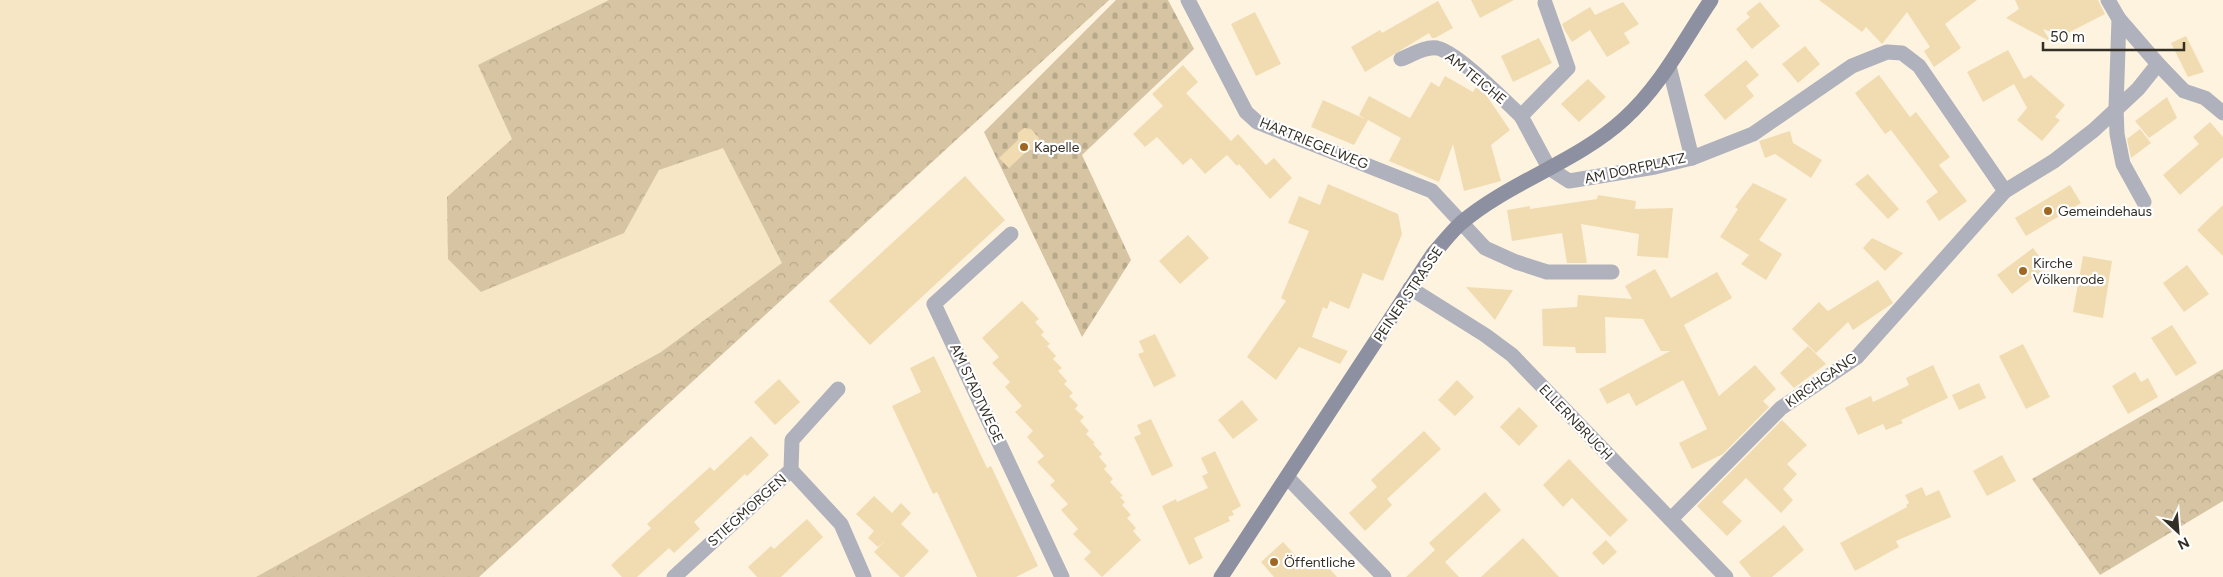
<svg xmlns="http://www.w3.org/2000/svg" width="2223" height="577" font-family="Figtree,sans-serif">
<defs>
<pattern id="forest-crowns" width="20" height="18" patternUnits="userSpaceOnUse" patternTransform="scale(1.25)"><rect width="20" height="18" fill="#d6c4a2"/><path d="M2 6a3 3 0 1 1 6 0M12 15a3 3 0 1 1 6 0" fill="none" stroke="#b8a98b"/></pattern>
<pattern id="cemetery-stones" width="16" height="16" patternUnits="userSpaceOnUse" patternTransform="scale(1.25)"><rect width="16" height="16" fill="#d6c4a2"/><path d="M2 7V4a2 2 0 0 1 4 0v3zM10 15v-3a2 2 0 0 1 4 0v3z" fill="#b8a98b"/></pattern>
</defs>
<rect width="100%" height="100%" fill="#fdf3df"/>
<polygon fill="#f6e6c6" points="0,0 1109,0 479,577 0,577"/>
<g fill="url(#forest-crowns)">
<polygon points="609,0 1109,0 479,577 256,577 661,352 782,263 723,148 659,170 624,233 481,292 448,259 447,197 512,139 478,65"/>
<polygon points="2223,369 2223,501 2100,575 2032,479"/>
</g>
<polygon fill="url(#cemetery-stones)" points="1116,0 1168,0 1194,49 1082,155 1131,260 1082,337 984,132"/>
<g fill="#f1dcb2">
<polygon points="1471,0 1514,0 1480,18"/>
<polygon points="1819,0 1977,0 1945,24 1961,48 1934,67 1924,51 1930,47 1907,12 1882,44 1866,27 1862,32"/>
<polygon points="2015,0 2098,0 2105,14 2062,36 2043,29 2051,42 2006,18 2019,9"/>
<polygon points="1438,1 1453,28 1435,38 1432,38 1429,33 1365,72 1351,47 1380,30 1382,33"/>
<polygon points="1623,2 1639,24 1624,33 1630,43 1607,57 1590,30 1572,42 1565,31 1562,24 1590,7 1595,15"/>
<polygon points="1760,2 1780,26 1752,49 1736,29 1750,17 1746,13"/>
<polygon points="1255,12 1281,64 1256,76 1231,24"/>
<polygon points="2186,36 2204,72 2188,77 2171,43"/>
<polygon points="1539,38 1552,63 1513,82 1501,56"/>
<polygon points="1805,46 1820,64 1798,83 1782,64"/>
<polygon points="2008,50 2024,79 2031,75 2065,105 2055,117 2060,120 2042,141 2017,120 2027,108 2014,84 1983,102 1967,72"/>
<polygon points="1746,60 1759,75 1746,86 1754,96 1725,120 1704,95"/>
<polygon points="1183,65 1198,82 1186,93 1231,141 1238,134 1266,165 1274,158 1292,178 1270,199 1239,164 1237,166 1227,155 1205,174 1191,158 1183,165 1157,137 1145,147 1133,134 1163,106 1152,94"/>
<polygon points="1879,75 1910,117 1916,112 1950,157 1939,165 1967,201 1939,221 1926,201 1938,192 1891,130 1885,134 1855,93"/>
<polygon points="1445,76 1473,92 1476,87 1486,95 1510,130 1491,145 1501,181 1464,191 1453,144 1439,182 1389,161 1401,138 1368,120 1354,145 1311,127 1323,100 1365,119 1359,115 1369,96 1410,118 1431,82 1439,87"/>
<polygon points="1588,79 1606,97 1579,122 1561,104"/>
<polygon points="2167,97 2177,118 2149,138 2135,121"/>
<polygon points="2210,122 2223,137 2223,157 2180,195 2163,175 2199,144 2193,137"/>
<polygon points="1024,128 1031,129 1039,138 1040,145 1035,149 1027,151 1009,168 999,158 1018,140 1018,133"/>
<polygon points="2140,129 2151,143 2131,158 2127,139"/>
<polygon points="1790,131 1793,143 1822,160 1811,178 1775,154 1765,158 1759,141"/>
<polygon points="1868,174 1899,209 1888,219 1855,184"/>
<polygon points="965,176 1005,220 870,345 829,301"/>
<polygon points="1753,183 1787,199 1759,240 1782,254 1766,280 1741,264 1749,255 1720,237 1738,209 1735,207"/>
<polygon points="1328,184 1398,214 1402,234 1383,281 1363,273 1349,309 1330,301 1327,309 1323,307 1312,337 1348,351 1340,364 1299,347 1276,380 1247,357 1286,301 1281,298 1309,231 1288,223 1299,196 1320,205"/>
<polygon points="2070,185 2081,203 2026,236 2015,218"/>
<polygon points="1598,195 1636,201 1635,209 1673,208 1668,258 1637,256 1639,234 1581,224 1587,263 1567,263 1562,233 1512,241 1507,210 1530,206 1530,209 1597,199"/>
<polygon points="2223,205 2223,256 2197,230"/>
<polygon points="1188,235 1209,258 1180,284 1159,261"/>
<polygon points="1872,238 1903,253 1885,271 1863,248"/>
<polygon points="2033,248 2047,267 2012,294 1997,275"/>
<polygon points="2083,256 2112,261 2103,318 2073,312"/>
<polygon points="2187,265 2209,294 2184,312 2163,283"/>
<polygon points="1655,269 1671,298 1717,272 1732,298 1684,325 1719,396 1755,365 1776,389 1763,401 1769,407 1723,454 1692,469 1679,443 1707,429 1683,380 1636,406 1629,393 1607,404 1599,389 1670,351 1661,351 1643,319 1605,317 1606,353 1576,353 1575,347 1543,346 1542,309 1577,307 1578,295 1632,299 1625,286"/>
<polygon points="1878,280 1893,303 1853,330 1848,322 1816,353 1792,329 1819,302 1828,311"/>
<polygon points="1466,287 1513,290 1495,320"/>
<polygon points="1022,301 1039,319 1035,322 1044,332 1041,335 1050,344 1047,346 1056,356 1053,359 1062,368 1058,371 1067,381 1064,384 1073,393 1069,396 1078,405 1075,409 1084,417 1080,421 1089,431 1086,434 1095,443 1093,444 1102,454 1099,457 1107,466 1104,469 1113,479 1110,482 1123,496 1120,497 1125,502 1122,505 1131,515 1127,518 1136,528 1133,531 1141,540 1102,577 1084,559 1091,552 1073,534 1078,529 1061,510 1068,504 1050,485 1055,481 1037,462 1044,456 1027,437 1033,431 1015,412 1022,406 1005,387 1010,382 992,363 999,357 982,338"/>
<polygon points="2172,325 2197,363 2176,376 2151,338"/>
<polygon points="1155,334 1176,376 1154,387 1138,354 1144,352 1139,341"/>
<polygon points="2023,344 2050,397 2026,409 1999,356"/>
<polygon points="1808,346 1826,364 1794,388 1780,373"/>
<polygon points="934,356 987,468 991,466 1038,566 1016,577 977,577 937,492 933,494 892,406 921,392 910,368"/>
<polygon points="1933,365 1948,398 1901,420 1903,423 1886,430 1883,424 1858,435 1845,408 1871,396 1873,402 1909,385 1906,378"/>
<polygon points="2135,372 2141,382 2148,378 2158,397 2128,414 2112,386"/>
<polygon points="779,379 800,402 775,425 754,402"/>
<polygon points="1457,380 1474,397 1455,416 1438,400"/>
<polygon points="1979,383 1986,398 1959,410 1952,395"/>
<polygon points="1242,400 1258,420 1233,439 1218,420"/>
<polygon points="1519,407 1538,426 1519,446 1500,427"/>
<polygon points="1151,419 1173,466 1152,476 1134,437 1141,434 1137,425"/>
<polygon points="1782,420 1807,445 1787,464 1797,474 1783,489 1793,500 1781,513 1746,478 1722,502 1742,521 1727,536 1697,506"/>
<polygon points="1424,431 1441,449 1387,499 1392,505 1365,531 1349,513 1377,487 1371,480"/>
<polygon points="751,436 769,455 747,476 745,474 694,522 700,529 674,553 669,548 637,577 622,577 611,565 651,528 647,524 710,467 714,471"/>
<polygon points="1215,451 1241,506 1232,511 1234,515 1228,517 1230,521 1194,538 1203,558 1189,565 1162,506 1176,499 1177,502 1208,488 1202,476 1208,473 1201,458"/>
<polygon points="2002,455 2016,481 1987,496 1973,471"/>
<polygon points="1569,459 1628,520 1610,537 1572,498 1563,507 1543,485"/>
<polygon points="1922,487 1926,496 1939,490 1951,517 1896,541 1899,547 1855,571 1840,543 1907,507 1906,505 1909,503 1905,495"/>
<polygon points="1485,492 1501,510 1445,562 1459,577 1406,577 1435,550 1429,543"/>
<polygon points="874,496 892,513 901,503 911,513 901,524 929,551 904,577 900,577 874,552 885,541 878,547 868,538 874,531 856,514"/>
<polygon points="807,519 823,537 781,577 757,577 748,567 771,546 774,549"/>
<polygon points="1784,525 1804,550 1772,577 1751,577 1739,562"/>
<polygon points="1523,538 1559,577 1481,577"/>
<polygon points="1606,540 1617,552 1603,565 1592,553"/>
<polygon points="1283,542 1309,570 1321,559 1337,577 1274,577 1261,562"/>
</g>
<g fill="none" stroke-linecap="round" stroke-linejoin="round">
<g stroke="#afb1bc" stroke-width="15">
<polyline points="1188,0 1246,112 1257,122 1432,191 1485,248 1516,262 1547,272 1612,272"/>
<polyline points="2108,0 2119,19 2116,108 2117,134 2123,164 2144,202"/>
<polyline points="1545,3 1568,68 1521,116 1549,168 1569,181 1655,167 1692,158 1669,66"/>
<polyline points="2119,19 2158,64"/>
<path d="M1401 59C1412 55 1425 46 1437 48 1457 52 1504 100 1521 116"/>
<polyline points="1692,158 1753,134 1852,66 1887,52 1902,53 1919,66 2005,191"/>
<polyline points="1011,234 934,304 1062,577"/>
<polyline points="1410,288 1485,335 1512,355 1726,577"/>
<polyline points="791,470 841,524 864,577"/>
<polyline points="1287,477 1384,577"/>
<polyline points="1671,519 1781,408 1857,357 2005,191 2054,161 2094,130 2138,89 2158,64 2184,91 2205,98 2223,113"/>
<polyline points="674,577 791,470 792,440 838,389"/>
</g>
<path stroke="#8d90a0" stroke-width="15" d="M1221 577 1433 254C1442 244 1451 232 1461 223 1509 182 1577 162 1624 119 1661 86 1684 40 1711 0"/>
</g>
<g fill="#9e6822" stroke="#fff" stroke-width="2">
<circle cx="1024" cy="147" r="5"/>
<circle cx="2048" cy="211" r="5"/>
<circle cx="2023" cy="271" r="5"/>
<circle cx="1274" cy="562" r="5"/>
</g>
<g text-anchor="middle" stroke-width="4.5" stroke-linejoin="round" paint-order="stroke">
<g font-size="14" fill="#342f25" stroke="#fff">
<text transform="translate(1476 78) rotate(39)" y="5">AM TEICHE</text>
<text transform="translate(1314 143) rotate(22)" y="5">HARTRIEGELWEG</text>
<text transform="translate(1635 168) rotate(-12)" y="5">AM DORFPLATZ</text>
<text transform="translate(1408 294) rotate(-56)" y="5">PEINER STRASSE</text>
<text transform="translate(1821 380) rotate(-35)" y="5">KIRCHGANG</text>
<text transform="translate(977 393) rotate(65)" y="5">AM STADTWEGE</text>
<text transform="translate(1576 422) rotate(46)" y="5">ELLERNBRUCH</text>
<text transform="translate(747 510) rotate(-42)" y="5">STIEGMORGEN</text>
</g>
<g font-size="14" fill="#342f25" stroke="#fff" text-anchor="start">
<text x="1034" y="152">Kapelle</text>
<text x="2058" y="216">Gemeindehaus</text>
<text x="2033" y="268">Kirche<tspan x="2033" dy="16">Völkenrode</tspan></text>
<text x="1284" y="567">Öffentliche</text>
</g>
</g>
<g transform="translate(2178 532) rotate(154)" stroke="#ffffff" stroke-width="4" paint-order="stroke">
<path d="M0-4L9 19L0 12L-9 19Z" fill="#342f25"/>
<text y="-8" font-size="14" font-weight="bold" text-anchor="middle" fill="#342f25">N</text>
</g>
<path d="M2043 42v8h141v-8" fill="none" stroke="#342f25" stroke-width="2.5"/>
<text x="2050" y="42" font-size="15" fill="#342f25" stroke="#ffffff" stroke-width="4" paint-order="stroke">50 m</text>
</svg>
